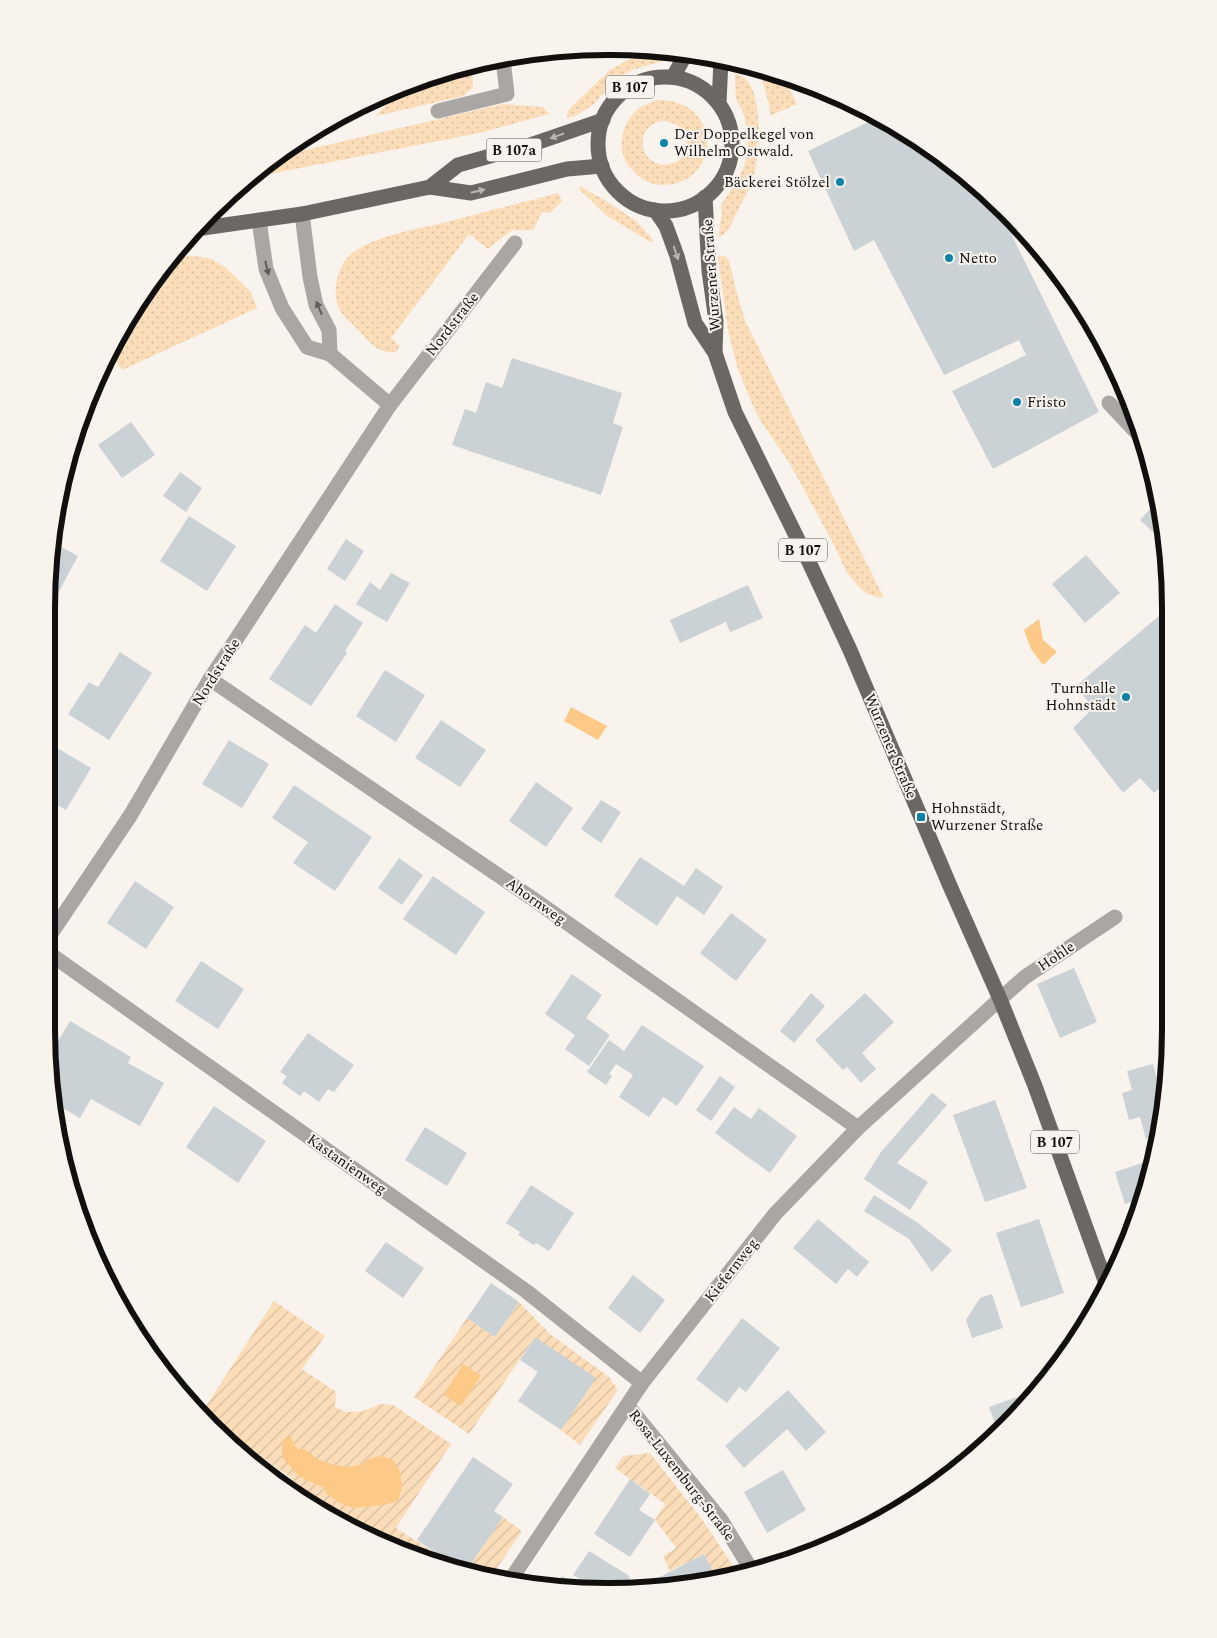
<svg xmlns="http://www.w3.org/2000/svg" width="1217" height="1638" font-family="Spectral,serif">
<defs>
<pattern id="grass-dots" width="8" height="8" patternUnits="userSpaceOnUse" patternTransform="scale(1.25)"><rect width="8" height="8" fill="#fbddb9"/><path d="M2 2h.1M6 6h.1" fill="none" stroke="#d6bd9e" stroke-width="1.8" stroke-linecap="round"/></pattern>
<pattern id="garden-furrows" width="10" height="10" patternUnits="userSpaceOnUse" patternTransform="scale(1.25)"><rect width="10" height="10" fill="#fbddb9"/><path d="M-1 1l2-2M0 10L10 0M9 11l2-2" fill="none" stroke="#d6bd9e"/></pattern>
</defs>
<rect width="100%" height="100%" fill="#f8f3ed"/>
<g fill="url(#grass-dots)" fill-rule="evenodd">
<polygon points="653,50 675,52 662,61 632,70 615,79 594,104 575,116 567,118 568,111 573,105 610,70 633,57"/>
<polygon points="471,64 473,88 463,96 376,116 399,90 463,65"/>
<polygon points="759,69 782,74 797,104 770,116 769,104"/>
<path d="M735 74C767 77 760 161 752 183 747 193 741 204 736 214 733 219 731 227 727 231 725 234 721 236 718 238L722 213 721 205C744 172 754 157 744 115 743 110 739 106 737 101 735 93 735 82 735 74Z"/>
<path d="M658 100C725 100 720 185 663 185 648 185 636 176 628 165 617 149 621 125 635 112 641 105 650 103 658 100ZM661 121C692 121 695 159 670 164 641 170 631 128 661 121Z"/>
<polygon points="503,104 543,107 549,114 479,133 249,178 266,162 276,157"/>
<polygon points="580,186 606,201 636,221 654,241 650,242 606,215 579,189"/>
<path d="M558 193 562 201 550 213 542 212 533 230H512L488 249 469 234 391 338 400 346 396 352C377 355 366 338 354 326 349 321 342 315 339 308 332 294 337 269 347 258 368 236 419 229 447 222 484 212 521 203 558 193Z"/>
<polygon points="196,256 211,259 225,267 251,292 257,308 122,370 110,350 141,296 173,257"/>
<polygon points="718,256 724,256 729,260 735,286 745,321 884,598 867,594 857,585 846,571 834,545 790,464 760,420 749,397 737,366 728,330"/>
</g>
<g fill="url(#garden-furrows)">
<polygon points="274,1301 325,1336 302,1369 336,1392 335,1407 346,1412 364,1411 380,1404 393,1405 451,1444 396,1528 455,1566 382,1541 377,1538 379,1540 360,1534 289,1489 294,1480 201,1414"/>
<polygon points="519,1302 550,1334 609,1377 618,1390 580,1445 561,1430 535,1337 469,1434 414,1397 467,1318 495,1337"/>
<polygon points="650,1453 704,1522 739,1575 718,1581 704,1554 670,1571 663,1556 676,1548 655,1520 665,1504 615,1468 623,1456"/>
<polygon points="503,1517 522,1531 490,1578 467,1570"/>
</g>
<g fill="#fdc986">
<polygon points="1039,619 1043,640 1057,652 1043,665 1031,649 1024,630"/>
<polygon points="571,707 607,726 598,740 564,721"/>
<polygon points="463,1364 481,1376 461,1406 444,1395"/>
<polygon points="290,1436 297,1449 304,1449 319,1460 334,1465 347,1467 362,1465 368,1459 382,1456 394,1461 400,1471 402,1487 398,1501 384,1505 353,1508 342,1504 327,1494 323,1487 300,1477 282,1457 282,1441"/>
</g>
<g fill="#cad2d5">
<polygon points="879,117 890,122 979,186 997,205 1099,412 993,469 952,391 1026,355 1019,340 944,375 874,240 854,251 808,151"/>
<polygon points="512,358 622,393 613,423 623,427 601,495 452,445 465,409 476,413 486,382 502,388"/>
<polygon points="131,422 155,455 122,478 98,445"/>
<polygon points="180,472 202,488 186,512 163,496"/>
<polygon points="1157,501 1166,535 1166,544 1140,520"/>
<polygon points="189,516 236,546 207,591 160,561"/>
<polygon points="346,539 364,551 345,581 327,569"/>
<polygon points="52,542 78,556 57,595 47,590 47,572"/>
<polygon points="1086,555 1120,593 1085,623 1052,584"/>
<polygon points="391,573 410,583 387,622 356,604 370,582 380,590"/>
<polygon points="748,585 763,618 730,632 726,622 680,643 670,620"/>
<polygon points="335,604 363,623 345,651 347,653 311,706 269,679 305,625 316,633"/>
<polygon points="1166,610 1168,781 1154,793 1140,778 1123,793 1073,728 1093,708 1076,686"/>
<polygon points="120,652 152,673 109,740 68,714 89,682 98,687"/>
<polygon points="385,670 425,695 396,742 356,716"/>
<polygon points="441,720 486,750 460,787 415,758"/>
<polygon points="229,740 269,764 242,808 202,784"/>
<polygon points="47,742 91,768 66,810 47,799"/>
<polygon points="536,782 573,808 546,847 509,821"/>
<polygon points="294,785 372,837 335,891 293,863 308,842 272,818"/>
<polygon points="601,800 621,812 601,843 581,829"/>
<polygon points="640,857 684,886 696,868 723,887 704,915 677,896 657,926 614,896"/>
<polygon points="399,858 423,875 402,905 378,888"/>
<polygon points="433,876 485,912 456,955 403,919"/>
<polygon points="135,881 174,907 146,949 107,923"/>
<polygon points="731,913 767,940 736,981 700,953"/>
<polygon points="201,961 244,989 218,1029 175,1001"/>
<polygon points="1074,968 1097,1022 1060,1038 1037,984"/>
<polygon points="572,974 602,995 586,1018 610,1035 589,1066 565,1049 575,1035 545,1014"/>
<polygon points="811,993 825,1006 794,1043 780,1031"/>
<polygon points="865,993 894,1022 862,1053 876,1069 861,1083 847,1067 843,1070 815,1040"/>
<polygon points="70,1021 131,1057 128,1063 164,1083 140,1126 91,1099 80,1118 61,1107 57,1108 50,1055"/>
<polygon points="642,1025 704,1066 677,1106 663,1097 649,1117 619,1097 633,1075 616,1064 609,1074 612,1076 606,1085 587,1072 609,1040 624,1051"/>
<polygon points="308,1033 354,1065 334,1092 328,1089 319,1102 304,1091 300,1096 282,1083 287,1076 280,1072"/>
<polygon points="1153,1064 1163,1101 1156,1134 1146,1139 1140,1117 1129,1120 1122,1093 1132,1090 1127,1071"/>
<polygon points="720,1076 735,1087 711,1121 696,1110"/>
<polygon points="932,1093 947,1105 897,1163 928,1182 910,1210 864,1179 881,1152"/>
<polygon points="995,1100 1027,1188 985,1202 953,1115"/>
<polygon points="214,1106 266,1141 238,1183 186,1147"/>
<polygon points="734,1107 751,1119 759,1108 797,1136 770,1173 715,1133"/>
<polygon points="425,1127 467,1153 447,1186 405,1160"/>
<polygon points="1148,1161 1150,1166 1143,1198 1125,1204 1115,1172"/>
<polygon points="531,1185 574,1213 549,1251 536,1243 534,1245 518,1235 520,1232 506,1223"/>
<polygon points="874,1195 918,1223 952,1250 932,1272 909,1239 864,1211"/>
<polygon points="818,1219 869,1262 857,1277 848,1269 836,1284 793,1248"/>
<polygon points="1039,1219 1064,1293 1021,1307 996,1233"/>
<polygon points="386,1242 424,1268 403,1298 365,1271"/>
<polygon points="633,1275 665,1300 640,1333 608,1308"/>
<polygon points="491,1283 519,1302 495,1337 467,1318"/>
<polygon points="992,1294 1003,1328 972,1338 966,1320 980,1298"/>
<polygon points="742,1318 780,1348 746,1392 739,1387 727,1403 696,1379"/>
<polygon points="535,1337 596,1378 561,1430 518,1401 538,1372 520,1360"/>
<polygon points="788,1390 826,1432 806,1451 787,1429 744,1468 725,1446"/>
<polygon points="1020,1396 1024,1407 998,1432 989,1407"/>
<polygon points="473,1457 513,1484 494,1511 503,1517 467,1570 455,1566 417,1540"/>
<polygon points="783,1470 806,1510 767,1533 744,1492"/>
<polygon points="630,1479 650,1494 639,1510 655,1520 630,1557 594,1534"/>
<polygon points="862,1521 864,1525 833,1543 830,1536"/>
<polygon points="589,1551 628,1575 636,1590 594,1587 573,1575"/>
<polygon points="704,1554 718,1581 643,1590 641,1587"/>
<polygon points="562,1576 578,1586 556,1585"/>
</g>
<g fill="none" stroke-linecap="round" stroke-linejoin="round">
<g stroke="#a9a6a4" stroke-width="15">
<polyline points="438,111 507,94 503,59"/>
<polyline points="302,214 310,277 316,305 329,330 330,354"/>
<polyline points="259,220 266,269 282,308 307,347 330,354 390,405"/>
<polyline points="1109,403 1140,436"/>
<polyline points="210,679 536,901 858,1128"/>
<polyline points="46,941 130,816 210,679 390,405 515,243"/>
<polyline points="46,951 526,1291 642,1383"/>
<polyline points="628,1406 721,1520 752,1571"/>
<polyline points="509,1582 642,1383 775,1214 858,1128 1000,999 1025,977 1115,917"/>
</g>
<g stroke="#6b6762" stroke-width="15">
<polyline points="673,77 687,52"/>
<circle cx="665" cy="144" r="67"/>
<polyline points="719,103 721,60"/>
<polyline points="430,187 458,165 530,145 603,120"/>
<polyline points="705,197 709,271 716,321 715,353"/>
<polyline points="655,210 666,226 677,256 695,323 715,353 735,412 809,562 850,650 950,886 1000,999 1035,1086 1107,1286"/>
<polyline points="196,229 302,214 430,187 471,193 567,169 602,166"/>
</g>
</g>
<defs><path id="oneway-solid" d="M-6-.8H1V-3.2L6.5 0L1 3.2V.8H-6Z" transform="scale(1.25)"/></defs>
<g fill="#b9b4ae">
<use href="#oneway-solid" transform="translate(557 136) rotate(161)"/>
<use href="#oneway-solid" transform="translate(478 191) rotate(-13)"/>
<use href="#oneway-solid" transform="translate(676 253) rotate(71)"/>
</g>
<g fill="#5e5b59">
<use href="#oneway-solid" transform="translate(267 268) rotate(76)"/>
<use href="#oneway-solid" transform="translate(319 308) rotate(-113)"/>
</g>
<g fill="#0e82a9" stroke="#f8f3ed" stroke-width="2">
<circle cx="664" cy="143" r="5"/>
<circle cx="840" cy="182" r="5"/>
<circle cx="949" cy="258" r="5"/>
<circle cx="1017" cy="402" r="5"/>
<circle cx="1126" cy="697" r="5"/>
<rect x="916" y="812" width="10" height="10" rx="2.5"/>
</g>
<g text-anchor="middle" stroke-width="4" stroke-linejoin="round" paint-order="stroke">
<g fill="#f8f3ed" stroke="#575451" stroke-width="1">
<rect x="606" y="75.5" width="48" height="23" rx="4"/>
<rect x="486.5" y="138.5" width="55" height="23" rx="4"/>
<rect x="779" y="538.5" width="48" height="23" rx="4"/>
<rect x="1031" y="1130.5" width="48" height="23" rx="4"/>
</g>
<g font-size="14" font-weight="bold" fill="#12100e">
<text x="630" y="92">B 107</text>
<text x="514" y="155">B 107a</text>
<text x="803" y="555">B 107</text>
<text x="1055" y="1147">B 107</text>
</g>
<g font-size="15" fill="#12100e" stroke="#f8f3ed" text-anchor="start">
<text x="674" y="139">Der Doppelkegel von<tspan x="674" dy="17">Wilhelm Ostwald.</tspan></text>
<text x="830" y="187" text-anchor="end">Bäckerei Stölzel</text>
<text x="959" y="263">Netto</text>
<text x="1027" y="407">Fristo</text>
<text x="1116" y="693" text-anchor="end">Turnhalle<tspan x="1116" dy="17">Hohnstädt</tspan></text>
<text x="931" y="813">Hohnstädt,<tspan x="931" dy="17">Wurzener Straße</tspan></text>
</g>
<g font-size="15" fill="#12100e" stroke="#f8f3ed">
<text transform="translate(711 275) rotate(-94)" y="5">Wurzener Straße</text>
<text transform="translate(452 324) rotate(-52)" y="5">Nordstraße</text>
<text transform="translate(216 672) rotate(-58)" y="5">Nordstraße</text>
<text transform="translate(891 746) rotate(67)" y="5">Wurzener Straße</text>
<text transform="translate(536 901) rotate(35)" y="5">Ahornweg</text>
<text transform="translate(1056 956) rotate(-34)" y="5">Hohle</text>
<text transform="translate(347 1164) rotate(35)" y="5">Kastanienweg</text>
<text transform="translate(731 1270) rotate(-52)" y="5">Kiefernweg</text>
<text transform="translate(682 1475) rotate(52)" y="5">Rosa-Luxemburg-Straße</text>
</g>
</g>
<path d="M0 0H1217V1638H0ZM608 55H609A553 553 0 0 1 1162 608V1030A553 553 0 0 1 609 1583H608A553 553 0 0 1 55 1030V608A553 553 0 0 1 608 55Z" fill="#f8f3ed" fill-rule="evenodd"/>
<path fill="none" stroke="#12100e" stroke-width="6" d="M608 55H609A553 553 0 0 1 1162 608V1030A553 553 0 0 1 609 1583H608A553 553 0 0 1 55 1030V608A553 553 0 0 1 608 55Z"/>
</svg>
